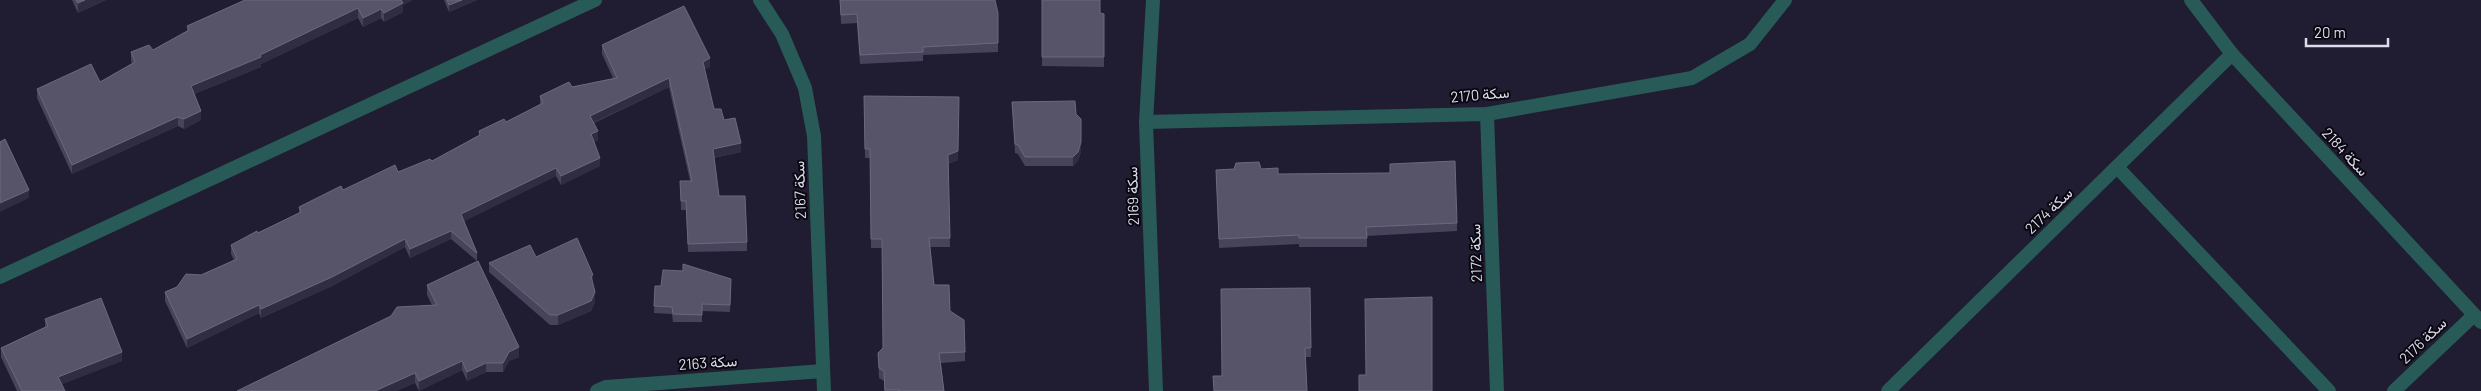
<svg xmlns="http://www.w3.org/2000/svg" width="2481" height="391" font-family="Barlow,Vazirmatn,sans-serif">
<rect width="100%" height="100%" fill="#201c31"/>
<g fill="none" stroke-linecap="round" stroke-linejoin="round">
<g stroke="#285a58" stroke-width="14">
<polyline points="760,0 782,34 805,88 814,136 824,391"/>
<polyline points="1153,0 1146,122 1156,391"/>
<polyline points="2191,0 2232,54 2481,322"/>
<polyline points="1487,114 1497,391"/>
<polyline points="1146,122 1487,114 1692,78 1750,44 1785,0"/>
<polyline points="2117,167 2329,391"/>
<polyline points="0,277 595,0"/>
<polyline points="597,391 606,387 823,371"/>
<polyline points="1888,391 2232,54"/>
<polyline points="2394,391 2474,315"/>
</g>
</g>
<g fill="#46435a">
<polygon points="72,0 106,0 78,13"/>
<polygon points="245,0 403,5 403,12 384,22 381,18 363,27 358,18 261,64 261,67 194,94 201,120 184,129 178,126 72,174 37,98 37,89 100,82 132,64 131,61 131,52 153,50 187,31 187,26"/>
<polygon points="444,0 477,0 449,12"/>
<polygon points="840,0 998,13 998,52 923,55 923,61 860,64 857,23 841,24"/>
<polygon points="1042,0 1104,14 1104,67 1042,66"/>
<polygon points="602,45 710,67 704,69 714,109 724,120 741,152 714,158 719,196 747,242 747,251 688,252 686,210 681,210 680,181 690,181 669,87 594,123 598,140 594,142 600,166 561,185 556,176 464,221 477,253 477,261 451,239 410,258 405,247 332,286 261,318 259,313 187,348 165,301 165,292 234,260 231,254 231,245 299,213 299,207 343,190 432,161 479,135 479,131 506,122 540,105 540,96 572,87 613,78 602,54"/>
<polygon points="864,96 958,160 948,164 950,247 930,247 934,285 950,311 965,352 965,361 941,363 944,391 884,391 884,381 879,378 878,353 883,348 882,248 871,248 870,158 865,158"/>
<polygon points="1012,102 1076,114 1081,152 1078,161 1073,166 1025,166 1018,154 1015,153"/>
<polygon points="1390,164 1457,223 1457,231 1367,236 1367,247 1299,247 1299,244 1219,248 1216,170 1261,169 1278,174 1390,173"/>
<polygon points="536,257 593,284 595,302 591,311 558,325 550,325 489,272 489,263"/>
<polygon points="427,285 519,357 509,361 503,372 486,372 467,381 462,370 419,391 415,383 396,391 432,305 427,295"/>
<polygon points="655,286 731,286 730,312 702,311 702,322 673,322 672,314 654,313"/>
<polygon points="1310,288 1311,357 1305,357 1221,376"/>
<polygon points="45,319 122,361 61,384 65,391 17,391 1,357 1,348 45,327"/>
</g>
<g fill="#302d43">
<polygon points="85,0 106,0 78,13 78,3"/>
<polygon points="400,0 413,0 403,5 403,12 384,22 384,13"/>
<polygon points="462,0 477,0 449,12 449,5"/>
<polygon points="358,8 358,18 261,64 261,67 191,95 191,86 260,55"/>
<polygon points="381,9 381,18 363,27 363,18"/>
<polygon points="710,58 710,67 703,70 703,62"/>
<polygon points="669,78 669,87 590,124 590,116"/>
<polygon points="959,97 958,160 948,164 948,155"/>
<polygon points="201,111 201,120 184,129 184,119"/>
<polygon points="178,117 178,126 72,174 72,165"/>
<polygon points="1081,119 1081,152 1078,161 1073,166 1073,157"/>
<polygon points="598,131 598,140 591,143 591,134"/>
<polygon points="741,143 741,152 713,158 713,149"/>
<polygon points="600,158 600,166 561,185 561,176"/>
<polygon points="556,168 556,176 461,223 461,214"/>
<polygon points="29,190 29,198 0,212 0,203"/>
<polygon points="451,231 451,239 410,258 410,249"/>
<polygon points="405,239 405,247 332,286 261,318 261,309"/>
<polygon points="593,275 593,284 591,276"/>
<polygon points="595,292 595,302 591,311 558,325 558,315"/>
<polygon points="259,305 259,313 187,348 187,339"/>
<polygon points="519,347 519,357 509,361 503,372 503,363 509,352"/>
<polygon points="122,352 122,361 58,386 58,377"/>
<polygon points="462,361 462,370 419,391 419,381"/>
<polygon points="486,363 486,372 467,381 467,372"/>
<polygon points="415,373 415,383 396,391 375,391"/>
</g>
<g fill="#575469" stroke="#6c697e">
<polygon points="76,0 85,0 78,3"/>
<polygon points="245,0 401,0 403,3 384,13 381,9 363,18 358,8 260,55 261,57 191,86 201,111 184,119 178,117 72,165 37,89 91,64 100,82 135,62 131,52 149,45 153,50 189,30 187,26"/>
<polygon points="447,0 462,0 449,5"/>
<polygon points="840,0 995,0 998,13 998,43 923,47 923,52 860,55 857,14 841,15"/>
<polygon points="1042,0 1100,0 1100,13 1104,14 1104,57 1042,57"/>
<polygon points="684,6 710,58 703,62 714,109 721,109 724,120 735,118 741,143 713,149 719,196 745,196 747,242 688,244 686,201 681,201 680,181 692,181 669,78 590,116 598,131 591,134 600,158 561,176 556,168 461,214 477,253 451,231 410,249 405,239 332,277 261,309 259,305 187,339 165,292 177,287 186,274 201,275 237,259 231,245 257,231 258,233 301,212 299,207 341,186 343,190 395,165 398,172 430,159 432,161 480,135 479,131 504,119 506,122 543,103 540,96 569,82 572,87 617,78 602,45"/>
<polygon points="864,96 959,97 958,151 948,155 950,238 929,238 934,285 949,285 950,311 964,320 965,352 939,353 944,391 899,391 899,390 885,390 884,371 879,368 878,353 883,348 882,239 871,239 870,149 865,149"/>
<polygon points="1075,101 1076,114 1081,119 1081,142 1078,152 1073,157 1025,157 1018,145 1015,144 1012,102"/>
<polygon points="5,139 29,190 0,203 0,141 0,142"/>
<polygon points="1455,161 1457,223 1366,227 1367,238 1299,238 1299,235 1219,239 1216,170 1234,169 1236,163 1259,162 1261,169 1278,168 1278,174 1390,173 1390,164"/>
<polygon points="577,238 593,275 591,276 595,292 591,301 558,315 550,315 489,263 530,245 536,257"/>
<polygon points="478,261 519,347 509,352 503,363 486,363 467,372 462,361 419,381 415,373 375,391 237,391 391,316 397,307 437,305 427,285"/>
<polygon points="683,264 731,279 730,305 702,304 702,315 673,314 672,307 654,306 655,286 661,286 663,270 683,271"/>
<polygon points="1310,288 1311,348 1305,348 1307,391 1214,391 1213,376 1222,376 1221,289"/>
<polygon points="1432,297 1432,391 1359,391 1359,375 1366,375 1365,299"/>
<polygon points="101,298 122,352 58,377 65,391 22,391 1,348 48,326 45,319"/>
</g>
<g text-anchor="middle" stroke-width="4" stroke-linejoin="round" paint-order="stroke">
<g font-size="15" fill="#dddbea" stroke="#090811">
<text transform="translate(1480 95) rotate(-5)" y="5">سكة 2170</text>
<text transform="translate(2345 152) rotate(47)" y="5">سكة 2184</text>
<text transform="translate(800 190) rotate(-92)" y="5">سكة 2167</text>
<text transform="translate(1133 196) rotate(-92)" y="5">سكة 2169</text>
<text transform="translate(2049 211) rotate(-44)" y="5">سكة 2174</text>
<text transform="translate(1476 253) rotate(-92)" y="5">سكة 2172</text>
<text transform="translate(2423 341) rotate(-44)" y="5">سكة 2176</text>
<text transform="translate(708 363) rotate(-4)" y="5">سكة 2163</text>
</g>
</g>
<path d="M2306 38v8h82v-8" fill="none" stroke="#dddbea" stroke-width="2.5"/>
<text x="2314" y="38" font-size="15" fill="#dddbea" stroke="#090811" stroke-width="4" paint-order="stroke">20 m</text>
</svg>
